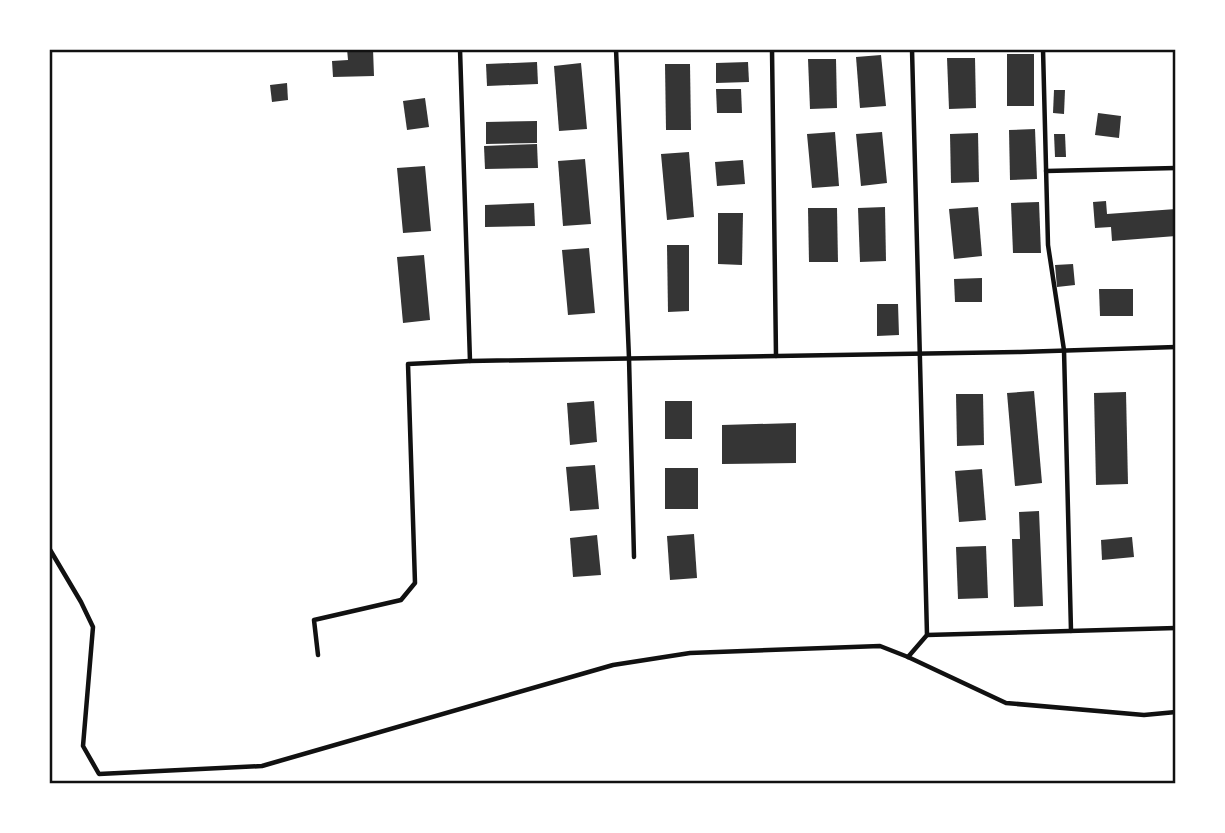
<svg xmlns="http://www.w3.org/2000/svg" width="1225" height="833" font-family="Roboto,sans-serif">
<rect width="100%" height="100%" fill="#fff"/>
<g fill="#353535">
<polygon points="347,49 373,49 374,76 333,77 332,61 348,60"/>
<rect x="1007" y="54" width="27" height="52"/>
<polygon points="881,55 886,106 860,108 856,57"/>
<polygon points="947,58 975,58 976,108 949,109"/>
<polygon points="808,59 836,59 837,108 810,109"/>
<polygon points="537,62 538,84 487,86 486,64"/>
<polygon points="748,62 749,82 716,83 716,63"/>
<polygon points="581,63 587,129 559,131 554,66"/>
<polygon points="665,64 690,64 691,130 666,130"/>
<polygon points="287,83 288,100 272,102 270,85"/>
<polygon points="716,89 741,89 742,113 717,113"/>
<polygon points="1054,90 1065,90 1064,114 1053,113"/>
<polygon points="425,98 429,127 407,130 403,101"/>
<polygon points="1098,113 1121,116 1119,138 1095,135"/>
<polygon points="537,121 537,143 486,144 486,122"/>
<polygon points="1035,129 1037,179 1010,180 1009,130"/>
<polygon points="835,132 839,186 812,188 807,134"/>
<polygon points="882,132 887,183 861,186 856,134"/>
<polygon points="978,133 979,182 951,183 950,134"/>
<polygon points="1054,134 1065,134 1066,157 1055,157"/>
<polygon points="537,144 538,168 485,169 484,146"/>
<polygon points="689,152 694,217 667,220 661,154"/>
<polygon points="585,159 591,224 563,226 558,161"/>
<polygon points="743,160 745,184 717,186 715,162"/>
<polygon points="425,166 431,231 403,233 397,168"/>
<polygon points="1106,201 1107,214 1176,209 1176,236 1112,241 1111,227 1095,228 1093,202"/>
<polygon points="1039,202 1041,253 1013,253 1011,203"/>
<polygon points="534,203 535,226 485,227 485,205"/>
<polygon points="885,207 886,261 860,262 858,208"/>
<polygon points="978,207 982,256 954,259 949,209"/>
<polygon points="808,208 837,208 838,262 809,262"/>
<polygon points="718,213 743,213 742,265 718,264"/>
<polygon points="667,245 689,245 689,311 668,312"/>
<polygon points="589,248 595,313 568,315 562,250"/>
<polygon points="424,255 430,320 403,323 397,257"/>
<polygon points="1073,264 1075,285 1057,287 1055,265"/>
<polygon points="982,278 982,302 955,302 954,279"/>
<polygon points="1099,289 1133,289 1133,316 1100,316"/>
<polygon points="877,304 898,304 899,335 877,336"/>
<polygon points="1034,391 1042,483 1015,486 1007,393"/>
<polygon points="1126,392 1128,484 1096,485 1094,393"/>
<polygon points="956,394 983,394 984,445 957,446"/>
<polygon points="594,401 597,442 570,445 567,403"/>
<rect x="665" y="401" width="27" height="38"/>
<polygon points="796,423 796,463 722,464 722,425"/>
<polygon points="595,465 599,509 570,511 566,467"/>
<rect x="665" y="468" width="33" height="41"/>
<polygon points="982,469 986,520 959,522 955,471"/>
<polygon points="1039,511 1043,606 1014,607 1012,539 1020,539 1019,512"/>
<polygon points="694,534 697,578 670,580 667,536"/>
<polygon points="597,535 601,575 573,577 570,538"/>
<polygon points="1132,537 1134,557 1102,560 1101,540"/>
<polygon points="986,546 988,598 958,599 956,547"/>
</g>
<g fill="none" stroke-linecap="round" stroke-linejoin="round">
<g stroke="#111" stroke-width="4.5">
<polyline points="460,49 470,361"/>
<polyline points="616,49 629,358 634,557"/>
<polyline points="772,49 776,356"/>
<polyline points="1043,49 1048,245 1064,350 1071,631"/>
<polyline points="1046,171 1176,168"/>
<polyline points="49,548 81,602 93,627 83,746 99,774 262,766 613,665 690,653 880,646 908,657 1006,703 1144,715 1176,712"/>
<polyline points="927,635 1176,628"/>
<polyline points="318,655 314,620 401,600 415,583 408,364 470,361 1020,352 1176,347"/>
<polyline points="908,657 927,635 912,49"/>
</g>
</g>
<rect width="1225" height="833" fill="none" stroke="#ffffff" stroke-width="102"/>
<rect x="51" y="51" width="1123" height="731" fill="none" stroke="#111" stroke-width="2.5"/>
</svg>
